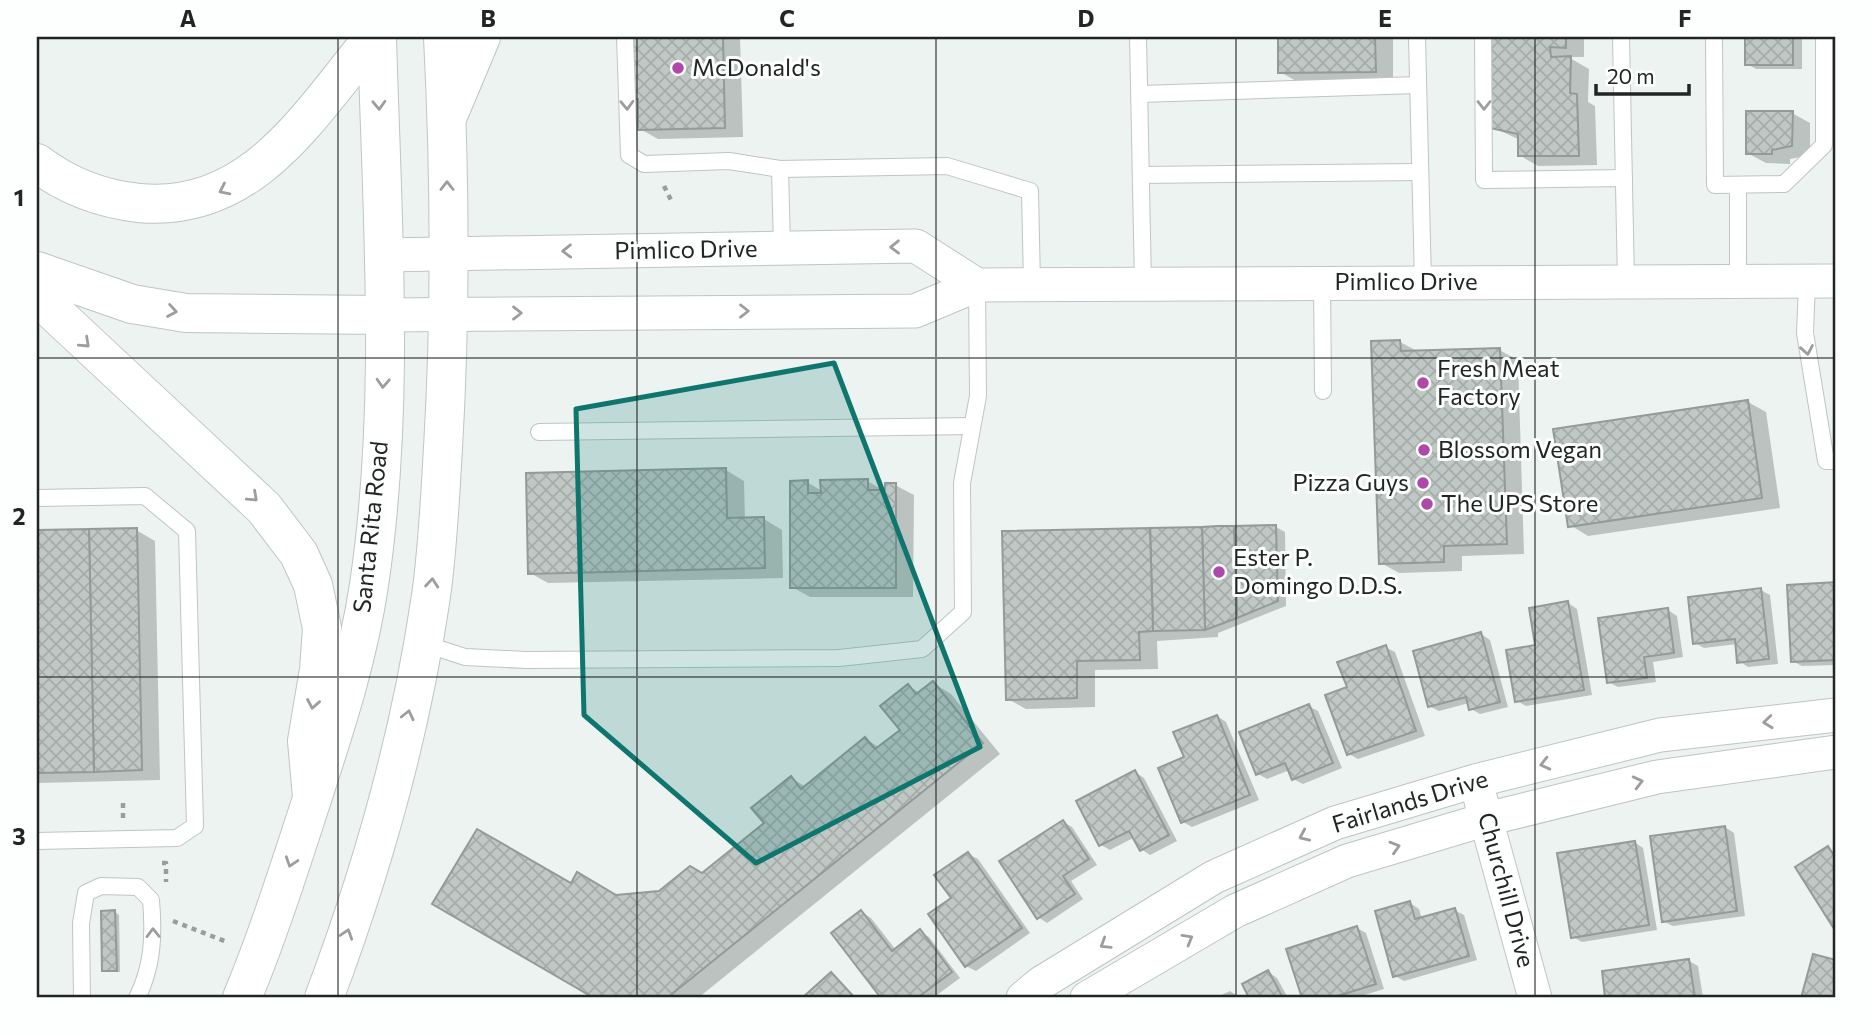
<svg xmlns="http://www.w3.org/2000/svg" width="1873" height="1035" font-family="Commissioner,sans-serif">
<defs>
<pattern id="building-cross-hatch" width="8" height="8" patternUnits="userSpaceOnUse" patternTransform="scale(1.75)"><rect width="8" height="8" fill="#c0c8c6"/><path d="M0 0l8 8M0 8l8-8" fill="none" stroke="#a5acaa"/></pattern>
</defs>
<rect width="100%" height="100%" fill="#ecf3f1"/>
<g fill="#0003">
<polygon points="632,37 740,37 743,137 658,139 640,129 639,102 634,98"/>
<polygon points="1279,37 1393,37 1393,81 1298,82 1280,72"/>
<polygon points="1493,37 1584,37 1584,57 1568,57 1589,69 1588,102 1595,106 1597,165 1538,166 1519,155 1520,140 1492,127"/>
<polygon points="1746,37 1802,37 1802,69 1756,69 1747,64"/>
<polygon points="1792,113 1810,123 1810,155 1790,159 1790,164 1766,163 1747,153"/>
<polygon points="1400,342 1419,352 1499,350 1518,360 1524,554 1462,556 1462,571 1399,573 1381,563"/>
<polygon points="1748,402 1766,412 1780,508 1588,536 1570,525"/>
<polygon points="726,470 744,481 745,519 764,519 782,530 783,578 548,583 530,573"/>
<polygon points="867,481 887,492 895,485 914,495 913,597 810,597 792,587 807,482 822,491"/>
<polygon points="1276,527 1285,532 1286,606 1218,633 1218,637 1157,641 1158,669 1095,670 1095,707 1026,709 1008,699"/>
<polygon points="136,530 155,541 160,780 37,783 37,532"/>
<polygon points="1836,584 1836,665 1802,666 1792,661 1789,586"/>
<polygon points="1761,590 1770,595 1778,664 1748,667 1739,661 1737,644 1704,648 1695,643"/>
<polygon points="1568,603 1577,609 1592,695 1526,706 1517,701"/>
<polygon points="1668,610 1677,616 1683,657 1653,662 1656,682 1618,687 1608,682"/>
<polygon points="1481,634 1490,640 1508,707 1480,714 1471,709 1469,703 1439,711 1429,706"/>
<polygon points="1385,647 1395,652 1425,736 1358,759 1349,754"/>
<polygon points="933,683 951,694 1000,754 698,998 598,998 435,904 571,886 616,897 659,893 702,875 766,823 791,778 806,787 866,739 880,748 902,730 908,686 920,693"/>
<polygon points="1308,706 1318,711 1342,768 1303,784 1293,779 1290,770 1267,779 1258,774"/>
<polygon points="1217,716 1226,722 1259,800 1192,827 1183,822 1186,758"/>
<polygon points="1135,772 1144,778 1177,841 1150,855 1141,849 1135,837 1110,850 1101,845"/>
<polygon points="1063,822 1072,827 1097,865 1071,881 1083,899 1047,923 1038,917"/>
<polygon points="1725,827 1734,833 1745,916 1673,926 1663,921"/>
<polygon points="1634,842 1643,848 1657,930 1582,942 1573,937"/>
<polygon points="1828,849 1836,853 1836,928 1797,868"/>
<polygon points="968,854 978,859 1030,933 976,971 966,966 930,915 953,899"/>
<polygon points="1410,903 1419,909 1422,919 1454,910 1464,915 1477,960 1404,981 1395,976"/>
<polygon points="115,912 119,915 120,972 108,972 104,970"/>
<polygon points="862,912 871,918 896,950 920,932 929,937 960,978 933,998 883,998 834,933"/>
<polygon points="1357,928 1366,933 1384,989 1355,998 1304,998 1288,951"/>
<polygon points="1689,961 1698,966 1703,998 1607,998 1603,972"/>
<polygon points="1268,972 1277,978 1288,998 1251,998 1244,985"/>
<polygon points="831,974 857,998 804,998"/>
<polygon points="1230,991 1240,998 1215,998"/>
</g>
<g fill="url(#building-cross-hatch)" stroke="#939b99" stroke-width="2">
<polygon points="631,37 723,37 725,128 638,130 638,99 632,99"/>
<polygon points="1278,37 1375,37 1376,72 1278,73"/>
<polygon points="1491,37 1566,37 1566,48 1550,47 1551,57 1571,56 1570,93 1577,94 1579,156 1518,156 1518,134 1490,128"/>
<rect x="1745" y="37" width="48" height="28"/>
<polygon points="1746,111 1793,111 1792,146 1772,150 1772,154 1746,154"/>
<polygon points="1400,340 1401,351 1500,348 1507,544 1444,546 1444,562 1379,564 1371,341"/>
<polygon points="1748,400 1762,498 1568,527 1553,429"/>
<polygon points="726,468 727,518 764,517 765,568 528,574 526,473"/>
<polygon points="868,479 868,490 885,490 885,483 896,483 896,588 790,588 790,481 808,480 808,493 821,493 820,480"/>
<polygon points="1276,525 1278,601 1237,618 1234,526"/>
<polygon points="1218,526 1234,526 1237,618 1205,630 1202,527"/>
<polygon points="1202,527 1205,630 1153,631 1150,528"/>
<polygon points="137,528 142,770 94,772 89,529"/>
<polygon points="1150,528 1153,631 1139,632 1140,660 1077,661 1077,698 1006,700 1002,531"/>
<polygon points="89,529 94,772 37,773 37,530"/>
<polygon points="1836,582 1836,660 1791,662 1787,585"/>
<polygon points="1761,588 1769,659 1737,663 1735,639 1693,644 1688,597"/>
<polygon points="1568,601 1584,690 1515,702 1506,650 1535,645 1529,608"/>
<polygon points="1668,608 1674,653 1644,657 1647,678 1607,683 1598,618"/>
<polygon points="1481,632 1500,702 1469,710 1466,697 1428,707 1413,651"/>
<polygon points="1386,645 1416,731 1347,755 1325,695 1347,687 1337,662"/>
<polygon points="933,681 983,743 667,998 594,998 432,904 477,829 571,883 577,872 616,895 659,891 690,866 702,873 764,823 751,808 791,776 801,789 865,737 875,749 900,730 880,706 908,684 916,694"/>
<polygon points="1309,704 1333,763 1292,780 1285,763 1256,775 1239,732"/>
<polygon points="1217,715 1250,795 1181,823 1158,768 1184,757 1173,732"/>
<polygon points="1135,770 1169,835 1140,851 1129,831 1099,846 1076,801"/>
<polygon points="1063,820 1089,859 1063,876 1075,894 1037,919 999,861"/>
<polygon points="1725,826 1737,911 1662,922 1650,836"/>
<polygon points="1635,841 1649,925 1571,938 1557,853"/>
<polygon points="1828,846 1836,859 1836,932 1795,867"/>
<polygon points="968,852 1022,928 965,967 928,914 951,898 934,875"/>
<polygon points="1410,901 1415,919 1455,908 1469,956 1393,977 1375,911"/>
<polygon points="115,910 117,971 102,971 101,911"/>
<polygon points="861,910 892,951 920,929 952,972 917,998 881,998 831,933"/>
<polygon points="1357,926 1376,984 1331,998 1302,998 1286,949"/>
<polygon points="1813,954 1836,960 1836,998 1801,998"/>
<polygon points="1689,959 1695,998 1605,998 1602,971"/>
<polygon points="1268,970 1283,998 1249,998 1242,984"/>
<polygon points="831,972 855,998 802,998"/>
</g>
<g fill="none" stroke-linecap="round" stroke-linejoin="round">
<defs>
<g id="service">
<polyline points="625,37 629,155 644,164 729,161 780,169 947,166 1030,191 1032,285"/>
<polyline points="1138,37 1143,284"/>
<polyline points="1417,37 1423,282"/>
<polyline points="1483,37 1484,180 1624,178"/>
<polyline points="1621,37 1626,282"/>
<polyline points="1714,37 1715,185 1784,184 1824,145 1824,37"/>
<polyline points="1140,94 1418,85"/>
<polyline points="780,169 782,248"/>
<polyline points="1141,175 1420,172"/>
<polyline points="1322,282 1323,391"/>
<polyline points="1738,282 1738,185"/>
<polyline points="1807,282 1805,333 1826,461 1836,461"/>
<polyline points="539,432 972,426"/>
<polyline points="37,498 145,496 187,531 195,826 177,838 37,841"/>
<polyline points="422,643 465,657 526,660 839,658 922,649 963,612 962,483 978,396 977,285"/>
<path d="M82 998 81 923 86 893 101 886 138 887 151 900C154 935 153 966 137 998"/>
</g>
<g id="minor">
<polyline points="384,255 916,246 977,285"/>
<polyline points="385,315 915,311 977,285 1836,281"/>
<polyline points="1480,797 1535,998"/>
<polyline points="1023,998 1041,983 1214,877 1335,823 1475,781 1660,735 1836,715"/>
<polyline points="1087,998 1235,911 1347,861 1487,819 1657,777 1836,752"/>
</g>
<g id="primary">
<path d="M242 998C269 933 290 866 312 799 335 728 358 659 369 585 396 404 382 219 377 37"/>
<path d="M324 998C373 868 411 733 431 596 438 547 440 497 443 448 451 312 450 174 443 37"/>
</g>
<g id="motorway">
<polyline points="447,118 481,37"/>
<path d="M37 163C67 186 102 199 139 203 253 214 310 113 374 37"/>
<polyline points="37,271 132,304 186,313 385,315"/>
<polyline points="37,296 264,508 299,554 313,585 322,628 319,670 307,741 312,797"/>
</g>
</defs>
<use href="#service" stroke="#bec5c3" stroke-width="18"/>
<use href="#minor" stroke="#bec5c3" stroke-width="35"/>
<use href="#primary" stroke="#bec5c3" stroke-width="40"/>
<use href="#motorway" stroke="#bec5c3" stroke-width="40"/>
<g stroke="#999e9d" stroke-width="4.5" stroke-dasharray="5 5" stroke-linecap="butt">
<polyline points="664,186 673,204"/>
<polyline points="123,818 123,802"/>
<polyline points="162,863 166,863 166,882"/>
<polyline points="173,921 227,942"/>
</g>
<use href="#service" stroke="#fff" stroke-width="16"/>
<use href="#minor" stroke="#fff" stroke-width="33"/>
<use href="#primary" stroke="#fff" stroke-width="38"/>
<use href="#motorway" stroke="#fff" stroke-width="38"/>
</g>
<defs><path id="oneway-chevron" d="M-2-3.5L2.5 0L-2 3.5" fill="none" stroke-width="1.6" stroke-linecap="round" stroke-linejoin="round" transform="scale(1.75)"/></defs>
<g stroke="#9c9d9c">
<use href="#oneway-chevron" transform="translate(379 105) rotate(88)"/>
<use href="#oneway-chevron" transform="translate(627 105) rotate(88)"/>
<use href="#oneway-chevron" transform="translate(1484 105) rotate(90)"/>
<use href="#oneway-chevron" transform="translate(447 186) rotate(-90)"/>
<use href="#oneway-chevron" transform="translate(224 190) rotate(154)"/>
<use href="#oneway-chevron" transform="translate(895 247) rotate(179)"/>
<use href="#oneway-chevron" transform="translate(567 251) rotate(179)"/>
<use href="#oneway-chevron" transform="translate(172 311) rotate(10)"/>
<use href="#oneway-chevron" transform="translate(744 311)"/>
<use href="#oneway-chevron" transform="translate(517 313)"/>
<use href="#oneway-chevron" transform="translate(85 343) rotate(43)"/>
<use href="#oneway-chevron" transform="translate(1807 350) rotate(80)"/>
<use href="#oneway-chevron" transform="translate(383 383) rotate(93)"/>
<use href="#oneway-chevron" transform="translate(253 497) rotate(43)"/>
<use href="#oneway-chevron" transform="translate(432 583) rotate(-85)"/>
<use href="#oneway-chevron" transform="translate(313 704) rotate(100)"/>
<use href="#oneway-chevron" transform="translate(408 715) rotate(-77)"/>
<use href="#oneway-chevron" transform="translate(1768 722) rotate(174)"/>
<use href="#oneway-chevron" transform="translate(1545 764) rotate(166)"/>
<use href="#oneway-chevron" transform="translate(1638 782) rotate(-14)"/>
<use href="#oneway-chevron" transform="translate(1304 836) rotate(156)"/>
<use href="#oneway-chevron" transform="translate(1395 847) rotate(-17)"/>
<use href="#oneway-chevron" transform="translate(291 862) rotate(108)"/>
<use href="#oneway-chevron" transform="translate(153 933) rotate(-91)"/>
<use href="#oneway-chevron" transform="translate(347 934) rotate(-72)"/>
<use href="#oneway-chevron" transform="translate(1188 939) rotate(-30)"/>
<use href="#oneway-chevron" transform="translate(1105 944) rotate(148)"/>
</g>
<path fill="#0f766e" fill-opacity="0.2" stroke="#0f766e" stroke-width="5" stroke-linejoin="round" d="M834 363 980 747 756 863 584 715 576 409Z"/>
<path fill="none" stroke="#222524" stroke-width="2" stroke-opacity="0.55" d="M338 37V998M637 37V998M936 37V998M1236 37V998M1535 37V998M37 358H1836M37 677H1836"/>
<g fill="#af48ab" stroke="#fdffff" stroke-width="2.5">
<circle cx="678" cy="68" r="7"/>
<circle cx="1423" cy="383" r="7"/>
<circle cx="1424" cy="450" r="7"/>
<circle cx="1423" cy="483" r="7"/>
<circle cx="1427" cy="504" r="7"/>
<circle cx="1219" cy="572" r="7"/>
</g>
<g text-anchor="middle" stroke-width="6" stroke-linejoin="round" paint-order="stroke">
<g font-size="24" fill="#222524" stroke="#fdffff" text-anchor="start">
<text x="692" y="76">McDonald's</text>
<text x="1437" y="377">Fresh Meat<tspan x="1437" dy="28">Factory</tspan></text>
<text x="1438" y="458">Blossom Vegan</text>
<text x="1409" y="491" text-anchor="end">Pizza Guys</text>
<text x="1441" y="512">The UPS Store</text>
<text x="1233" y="566">Ester P.<tspan x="1233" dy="28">Domingo D.D.S.</tspan></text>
</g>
<g font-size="24" fill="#222524" stroke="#fdffff">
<text transform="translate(686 250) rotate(-1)" y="8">Pimlico Drive</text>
<text x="1406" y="290">Pimlico Drive</text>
<text transform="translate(371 527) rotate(-84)" y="8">Santa Rita Road</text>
<text transform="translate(1410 802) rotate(-17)" y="8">Fairlands Drive</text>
<text transform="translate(1506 890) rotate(75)" y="8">Churchill Drive</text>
</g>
</g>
<rect width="1873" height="1035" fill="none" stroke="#fdffff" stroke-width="77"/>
<path d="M1596 84v10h93v-10" fill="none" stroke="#222524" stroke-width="3.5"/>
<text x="1607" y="84" font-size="21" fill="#222524" stroke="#fdffff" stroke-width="5" paint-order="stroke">20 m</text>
<rect x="38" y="38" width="1796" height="958" fill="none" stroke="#222524" stroke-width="2.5"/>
<g font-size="23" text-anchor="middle" font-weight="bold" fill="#222524">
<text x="188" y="27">A</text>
<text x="488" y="27">B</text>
<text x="787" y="27">C</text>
<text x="1086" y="27">D</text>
<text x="1385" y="27">E</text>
<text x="1685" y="27">F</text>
<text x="19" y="206">1</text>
<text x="19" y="525">2</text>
<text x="19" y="845">3</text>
</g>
</svg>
